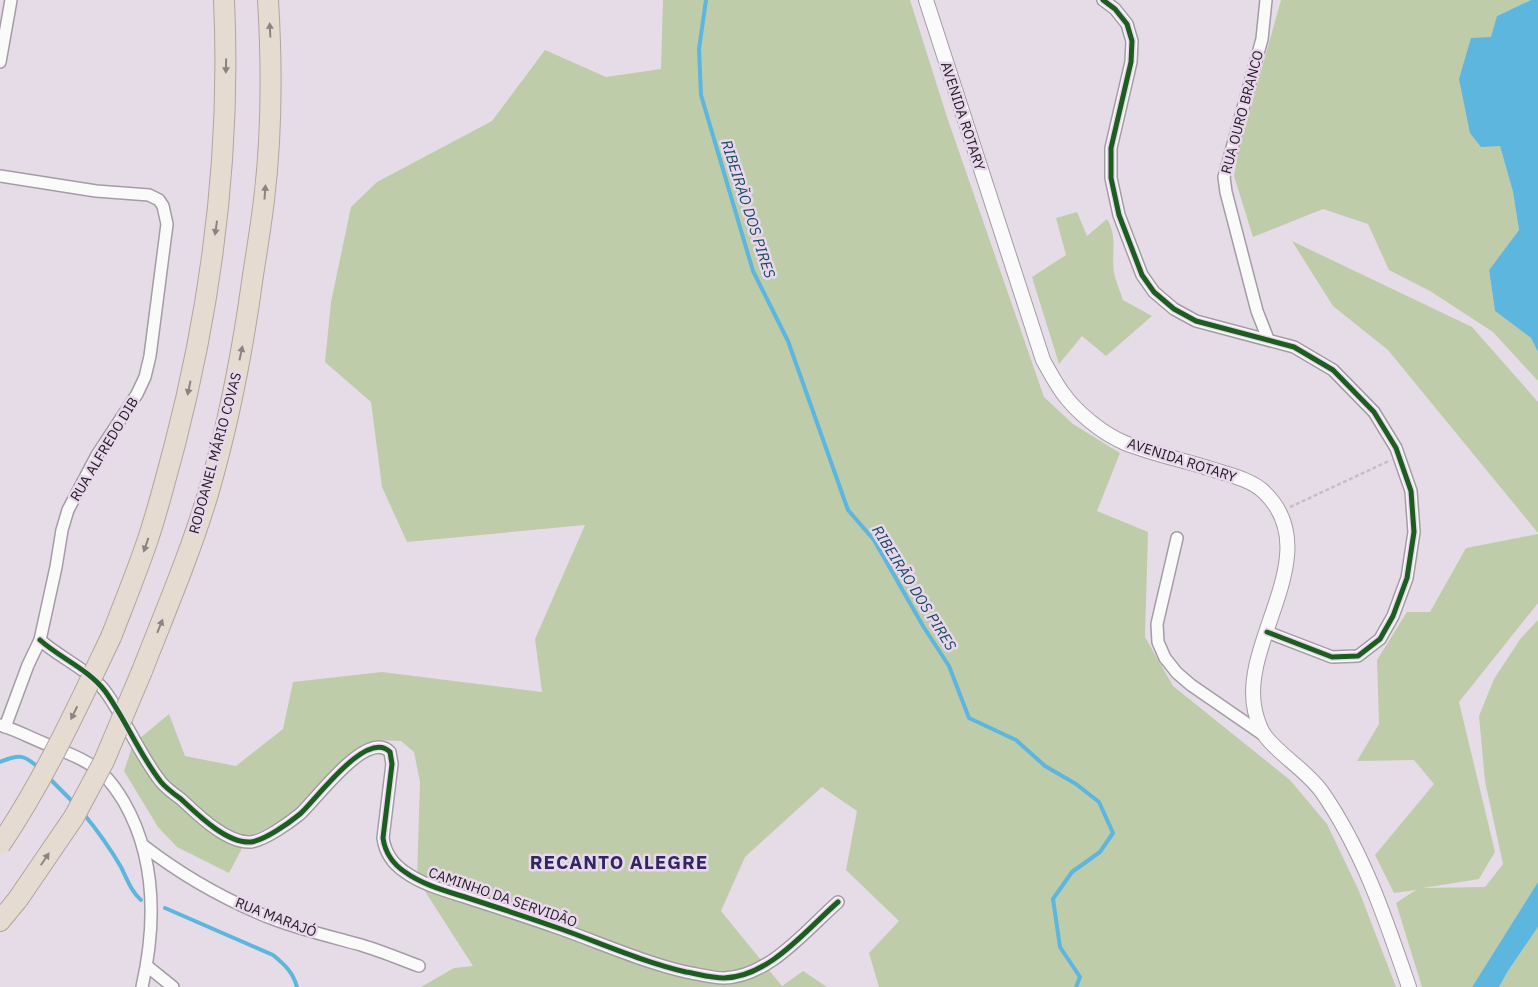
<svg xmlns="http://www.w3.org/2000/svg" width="1538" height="987" font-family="'IBM Plex Sans',sans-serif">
<rect width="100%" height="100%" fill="#e6dce7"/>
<g fill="#beccaa">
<polygon points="663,0 910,0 947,117 1044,397 1073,424 1120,453 1097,511 1148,532 1145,637 1173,686 1290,780 1327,824 1359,891 1396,987 879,987 869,953 899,921 846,870 857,811 822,787 745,857 721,911 782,986 803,971 827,987 421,987 454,968 473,966 417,879 420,782 414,752 401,741 375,740 317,804 248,837 229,873 177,847 158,827 124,771 133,744 169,714 185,756 236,766 283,729 293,682 382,672 542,692 535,639 585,525 407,542 382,487 371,402 325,362 331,302 351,207 377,182 492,121 545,50 606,77 661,69"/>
<polygon points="1281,0 1531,0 1497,16 1500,146 1513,192 1519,230 1489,270 1495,311 1531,338 1538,352 1538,381 1493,332 1430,291 1389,270 1368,224 1323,209 1253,237 1234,176 1238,153"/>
<path d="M1077 212 1087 236 1107 219C1118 236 1111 254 1114 273 1116 282 1120 291 1123 300L1152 316 1106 356 1082 336 1059 364 1032 277 1066 255 1056 218Z"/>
<polygon points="1292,241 1472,327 1538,402 1538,533 1388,350 1333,306"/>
<polygon points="1538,534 1538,603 1459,702 1495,852 1479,879 1423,888 1485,887 1503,864 1485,781 1479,716 1494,679 1521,638 1538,620 1538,882 1472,987 1422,987 1396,903 1416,890 1394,893 1375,855 1434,784 1414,760 1357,761 1379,724 1377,660 1407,612 1430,612 1466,548"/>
<polygon points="1538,927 1538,987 1499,987 1508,971"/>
</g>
<g fill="#5db6de">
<polygon points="1531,0 1538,0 1538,352 1531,338 1495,311 1489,270 1519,230 1513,192 1500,146 1481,147 1470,133 1459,79 1471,38 1491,37 1497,16"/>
<polygon points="1538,882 1538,927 1508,971 1499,987 1472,987"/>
</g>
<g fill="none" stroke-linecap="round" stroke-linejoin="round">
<g stroke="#5db6de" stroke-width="4">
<polyline points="706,0 699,49 701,95 753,271 788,341 848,510 874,540 923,626 949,666 969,718 1016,740 1045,766 1076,784 1099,802 1113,833 1100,852 1072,872 1053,899 1060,947 1080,977 1076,987"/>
<path d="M0 762C19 754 24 754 40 769"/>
<polyline points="48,777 75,804"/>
<path d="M83 813C97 830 110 848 121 867 127 879 131 891 141 900"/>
<path d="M165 908 273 955C284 964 293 972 297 987"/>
</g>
<defs>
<g id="minor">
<polyline points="1103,0 1115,9 1127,24 1132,41 1131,62 1111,148 1111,178 1119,215 1142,275 1154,292 1174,309 1196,321 1294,347 1333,370 1374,412 1396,448 1411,491 1414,532 1407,578 1393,616 1380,639 1358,656 1332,657 1267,632"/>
<polyline points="1266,0 1262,39 1224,177 1226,192 1257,311 1268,339"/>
<polyline points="0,62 11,0"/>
<polyline points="0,176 96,191 149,195 159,200 163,206 167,224 150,356 145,377 137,394 97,455 68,510 62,530 56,567 40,640 28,665 5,727"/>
<polyline points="1177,538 1157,624 1158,642 1165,658 1177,673 1191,685 1265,736"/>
<path d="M40 640C60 658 88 669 105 691 126 720 139 754 161 782 166 788 174 794 181 799 197 814 227 844 251 842 265 840 289 823 300 814 315 801 367 728 390 752L392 764 383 838C385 852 393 864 405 872 423 885 446 891 468 898 499 908 530 918 561 929 603 944 643 962 686 972 698 974 712 978 724 978 769 977 806 930 838 902"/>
<path d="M0 725C16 730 31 738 46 744 65 752 88 760 103 774 111 782 118 792 124 802 156 858 156 925 142 987"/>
<path d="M144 846C183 876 227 901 273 919 302 930 332 937 361 945 381 951 400 959 419 966"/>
<polyline points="147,966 173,987"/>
</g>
<path id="tertiary" d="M926 0 1043 360C1049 371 1055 382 1062 392 1076 412 1103 434 1125 443 1150 453 1182 460 1208 468 1226 474 1251 479 1264 492 1328 553 1239 641 1255 711 1257 719 1261 731 1266 737 1282 757 1306 770 1322 792 1363 851 1386 920 1409 987"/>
<g id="motorway">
<path d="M111 637C123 606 136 574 147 542 158 510 166 477 175 444 213 297 231 152 224 0"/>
<path d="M142 671C165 612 190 554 208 494 229 422 243 349 253 275 257 250 261 225 264 200 272 134 272 66 268 0"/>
<polyline points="0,921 18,899"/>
</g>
</defs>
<use href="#minor" stroke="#a39ca4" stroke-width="14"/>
<use href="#tertiary" stroke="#a39ca4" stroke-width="16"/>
<use href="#motorway" stroke="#b3a49d" stroke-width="22"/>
<polyline stroke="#c3c0c3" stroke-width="2.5" stroke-dasharray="4 2.5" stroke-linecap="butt" points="1290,507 1389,461"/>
<use href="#minor" stroke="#fbfafb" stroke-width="11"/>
<use href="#tertiary" stroke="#fbfafb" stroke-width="14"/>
<use href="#motorway" stroke="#e6dbd1" stroke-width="20"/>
<defs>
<g id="motorway-bridge">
<path d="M0 845C44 780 77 708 111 637"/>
<polyline points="18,899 74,817 104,761 142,671"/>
</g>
</defs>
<use href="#motorway-bridge" stroke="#b3a49d" stroke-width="22" stroke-linecap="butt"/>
<use href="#motorway-bridge" stroke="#e6dbd1" stroke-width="20"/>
<defs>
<g id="cycleway">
<polyline points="1103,0 1115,9 1127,24 1132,41 1131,62 1111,148 1111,178 1119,215 1142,275 1154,292 1174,309 1196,321 1294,347 1333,370 1374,412 1396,448 1411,491 1414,532 1407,578 1393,616 1380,639 1358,656 1332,657 1267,632"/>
<path d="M40 640C60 658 88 669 105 691 126 720 139 754 161 782 166 788 174 794 181 799 197 814 227 844 251 842 265 840 289 823 300 814 315 801 367 728 390 752L392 764 383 838C385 852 393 864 405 872 423 885 446 891 468 898 499 908 530 918 561 929 603 944 643 962 686 972 698 974 712 978 724 978 769 977 806 930 838 902"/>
</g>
</defs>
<use href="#cycleway" stroke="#e9d7ec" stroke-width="8"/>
<use href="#cycleway" stroke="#1b5e20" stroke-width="5"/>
</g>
<defs><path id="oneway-solid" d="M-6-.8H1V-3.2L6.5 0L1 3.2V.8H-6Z" transform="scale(1.25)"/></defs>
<g fill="#8d8482">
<use href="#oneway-solid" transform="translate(270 30) rotate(-93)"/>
<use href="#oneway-solid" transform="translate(226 66) rotate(91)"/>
<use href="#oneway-solid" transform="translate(265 192) rotate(-86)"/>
<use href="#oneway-solid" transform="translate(216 228) rotate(98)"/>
<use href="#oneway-solid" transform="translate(241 353) rotate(-78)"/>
<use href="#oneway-solid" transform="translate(189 388) rotate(102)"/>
<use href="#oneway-solid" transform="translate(146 545) rotate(109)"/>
<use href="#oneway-solid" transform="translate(160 626) rotate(-68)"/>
<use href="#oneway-solid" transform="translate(74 713) rotate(116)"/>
<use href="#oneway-solid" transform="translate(45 859) rotate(-56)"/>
</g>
<g text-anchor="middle" stroke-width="5" stroke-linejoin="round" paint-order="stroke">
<g font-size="14" fill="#201a21" stroke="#e9d7ec">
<text transform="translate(1242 112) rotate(-75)" y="5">RUA OURO BRANCO</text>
<text transform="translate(963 116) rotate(72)" y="5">AVENIDA ROTARY</text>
<text transform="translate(104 449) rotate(-59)" y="5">RUA ALFREDO DIB</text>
<text transform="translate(215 453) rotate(-75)" y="5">RODOANEL MÁRIO COVAS</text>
<text transform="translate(1182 460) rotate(18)" y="5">AVENIDA ROTARY</text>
<text transform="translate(503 897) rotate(19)" y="5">CAMINHO DA SERVIDÃO</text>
<text transform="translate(276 917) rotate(21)" y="5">RUA MARAJÓ</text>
</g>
<g font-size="15" font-style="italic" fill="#18495f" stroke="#e9d7ec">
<text transform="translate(748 209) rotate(72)" y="5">RIBEIRÃO DOS PIRES</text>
<text transform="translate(914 588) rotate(58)" y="5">RIBEIRÃO DOS PIRES</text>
</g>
<g font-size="19" font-weight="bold" letter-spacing="1" fill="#312661" stroke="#e9d7ec">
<text x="619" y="869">RECANTO ALEGRE</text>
</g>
</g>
</svg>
